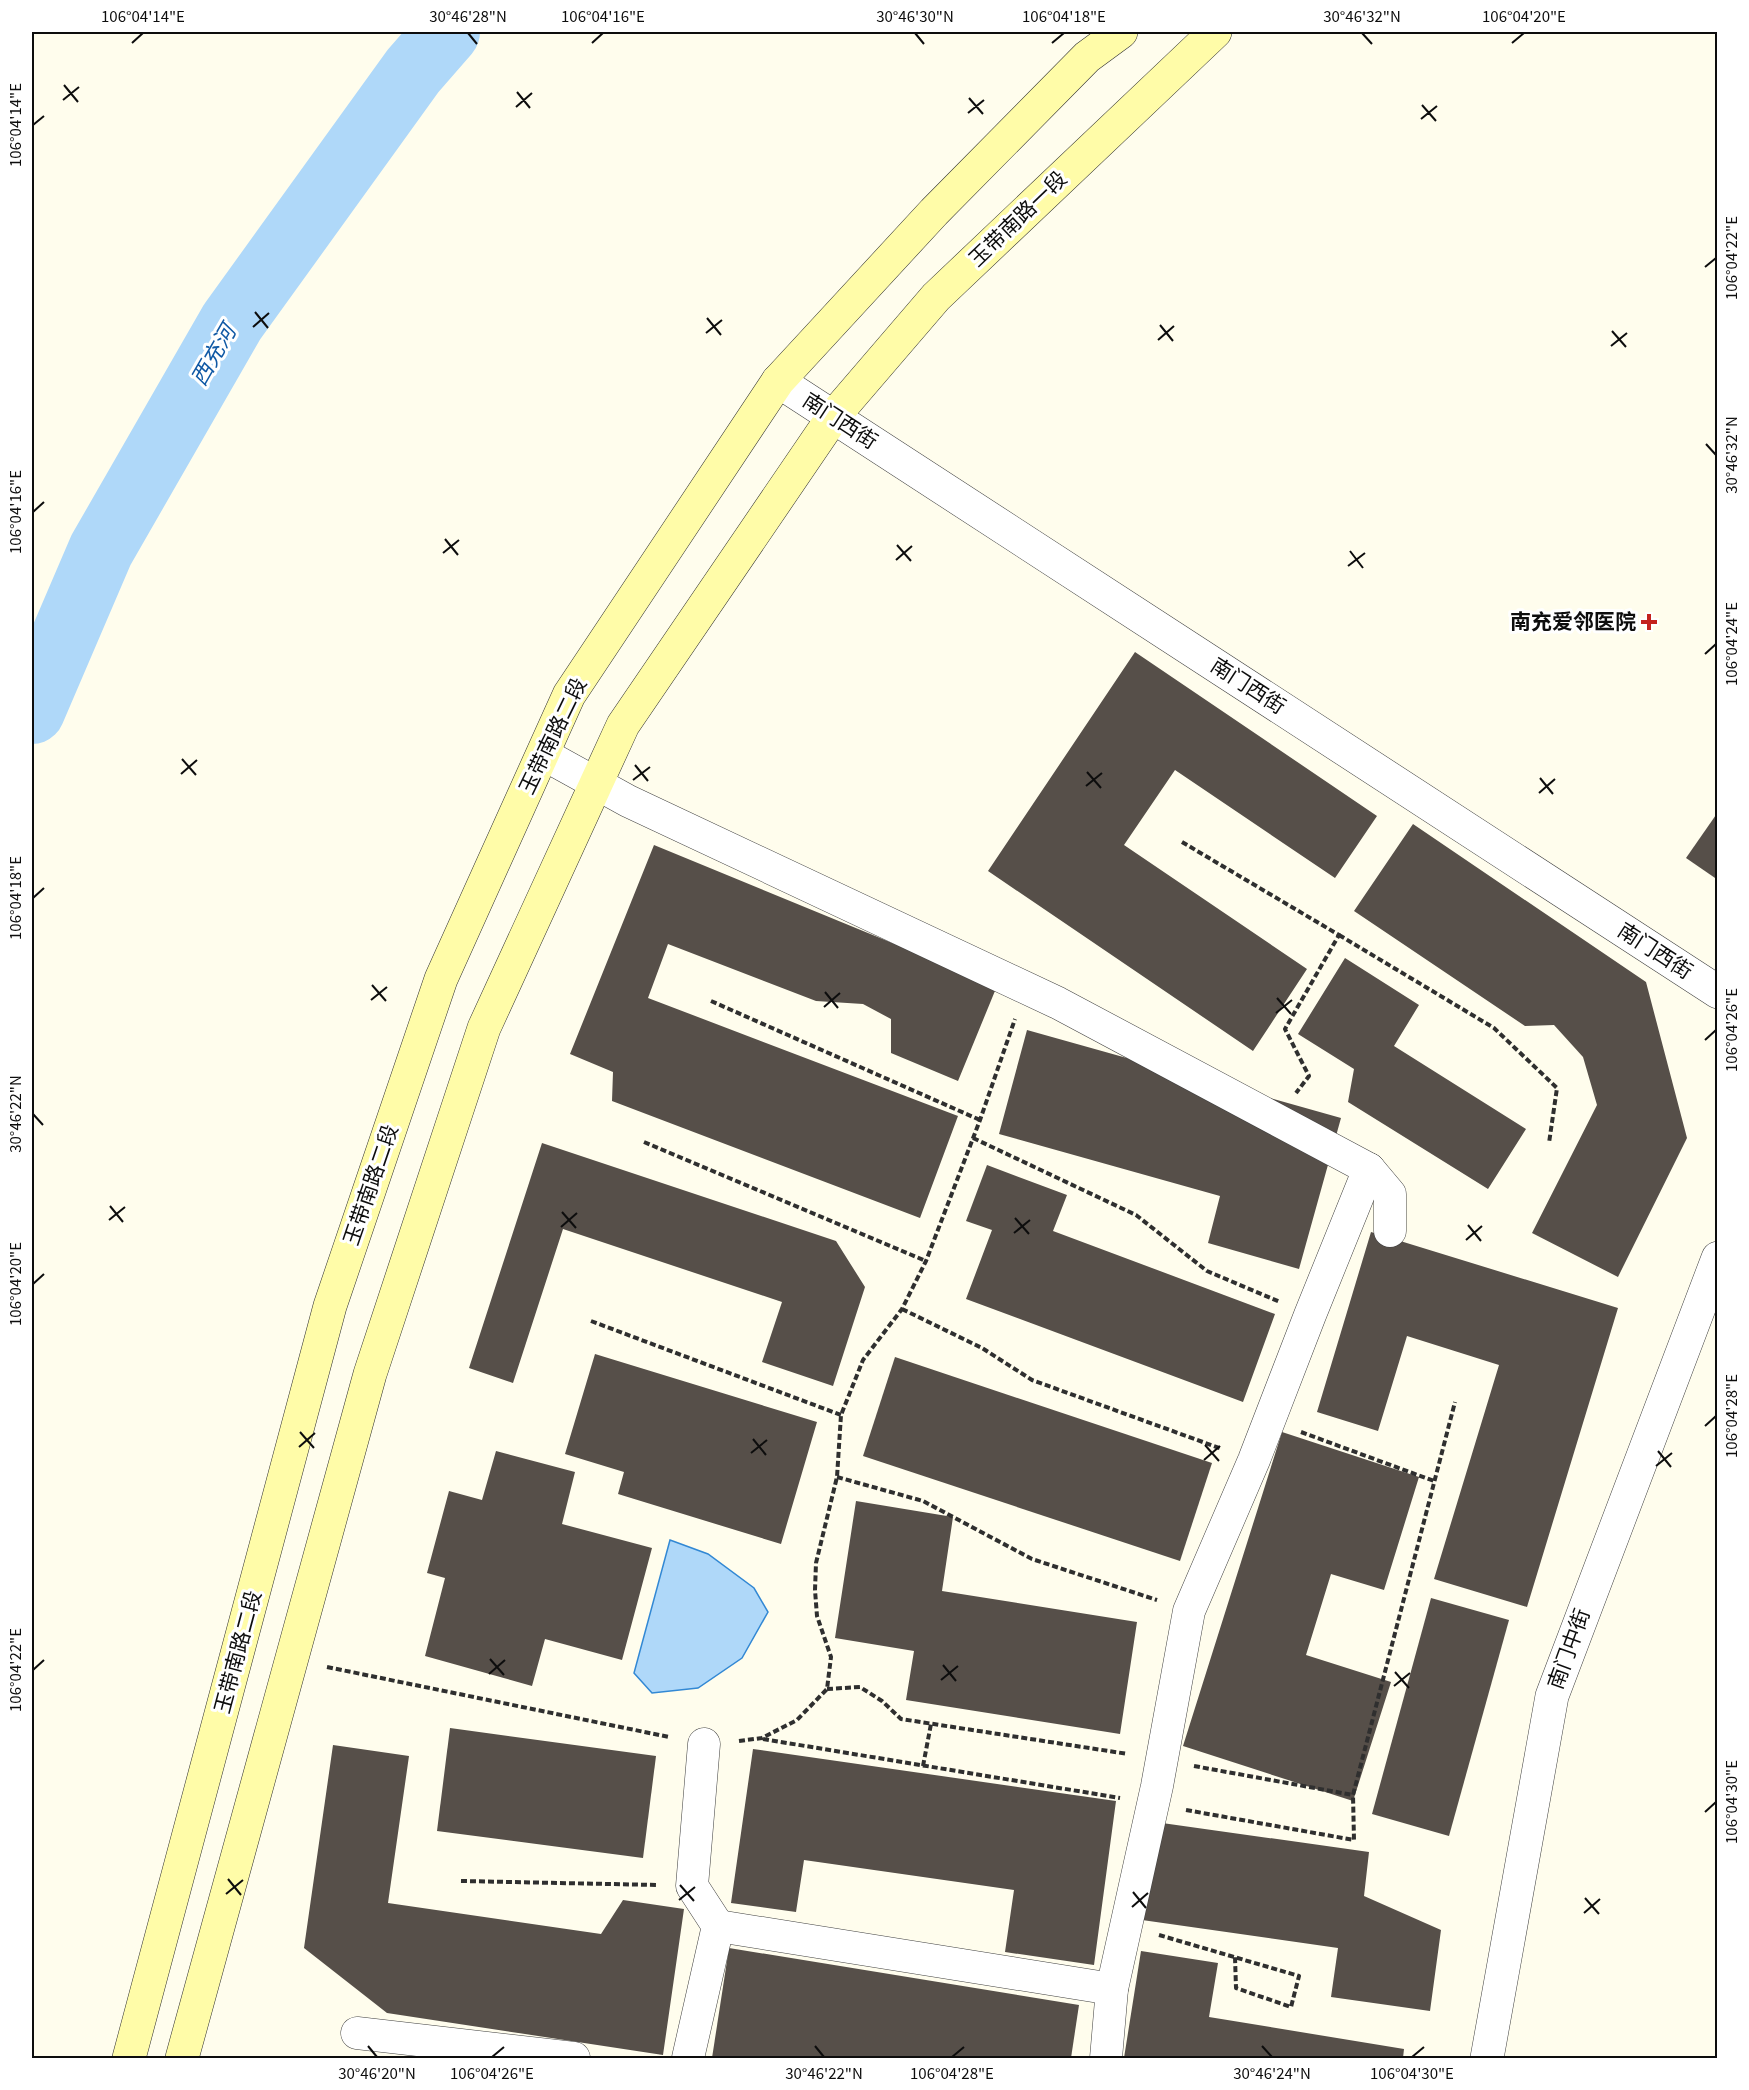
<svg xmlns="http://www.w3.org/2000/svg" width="1749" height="2090" font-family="Georgia,'Noto Sans SC',serif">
<rect width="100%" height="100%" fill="#fffded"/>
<polygon fill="#afd8f9" stroke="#3288d4" stroke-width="1.5" points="670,1540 708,1554 754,1588 768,1612 742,1658 698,1688 652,1693 634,1673"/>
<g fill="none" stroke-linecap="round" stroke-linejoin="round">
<polyline stroke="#afd8f9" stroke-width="66" points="32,711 101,550 232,322 413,71 447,32"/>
</g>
<g fill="#564f49">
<polygon points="1135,652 1377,816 1335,878 1175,770 1124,845 1307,969 1253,1051 988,871"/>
<polygon points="1718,812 1718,880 1686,858"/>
<polygon points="1413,824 1646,982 1687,1138 1618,1277 1532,1233 1597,1105 1583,1057 1554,1025 1525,1026 1354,911"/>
<polygon points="654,845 997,986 958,1081 891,1053 891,1019 863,1004 816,1001 668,944 648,998 958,1116 920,1218 612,1101 613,1072 570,1054"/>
<polygon points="1345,958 1419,1005 1394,1046 1526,1129 1488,1189 1348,1102 1354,1069 1298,1034"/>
<polygon points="1027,1030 1341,1118 1299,1269 1208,1243 1220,1196 999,1134"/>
<polygon points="542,1143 836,1241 865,1287 833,1386 762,1362 782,1302 563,1229 513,1383 469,1368"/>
<polygon points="987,1165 1067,1195 1053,1231 1275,1314 1243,1402 966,1299 992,1230 966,1221"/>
<polygon points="1371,1232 1618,1308 1527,1607 1434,1579 1499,1365 1407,1336 1378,1431 1317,1412"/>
<polygon points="595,1354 817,1422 781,1544 618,1494 624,1472 565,1454"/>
<polygon points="895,1357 1212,1463 1180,1561 863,1456"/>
<polygon points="1282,1432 1419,1477 1384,1590 1331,1574 1306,1655 1391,1682 1353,1801 1183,1746"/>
<polygon points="496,1451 575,1472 562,1524 652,1548 622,1660 545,1639 532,1686 425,1656 445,1578 427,1573 449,1491 482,1500"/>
<polygon points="856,1501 953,1517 942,1591 1137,1622 1120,1734 906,1700 914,1651 835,1638"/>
<polygon points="1431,1598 1509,1620 1449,1836 1372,1814"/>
<polygon points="450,1728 656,1756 643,1858 437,1831"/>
<polygon points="333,1745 409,1756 388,1903 601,1934 623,1900 684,1909 663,2055 387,2013 304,1948"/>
<polygon points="753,1749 1116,1801 1094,1965 1005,1952 1014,1890 804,1860 796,1912 731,1903"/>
<polygon points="1155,1822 1369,1852 1364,1896 1441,1930 1430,2011 1331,1997 1338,1948 1142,1920"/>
<polygon points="729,1948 1079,2005 1071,2058 712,2058"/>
<polygon points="1141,1951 1218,1963 1209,2017 1404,2049 1403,2058 1124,2058"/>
</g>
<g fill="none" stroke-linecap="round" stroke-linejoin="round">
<defs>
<g id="minor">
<polyline points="543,754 628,801 1058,1003 1369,1169 1390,1194 1390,1231"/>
<polyline points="718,1926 1112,1989"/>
<polyline points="357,2033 574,2058"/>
<polyline points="688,2058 718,1926 692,1886 704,1744"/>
<polyline points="1106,2058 1112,1989 1157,1786 1189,1611 1254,1460 1310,1315 1369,1169"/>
</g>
<g id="tertiary">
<polyline points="778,381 1718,992"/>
<polyline points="1487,2058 1552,1696 1718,1258"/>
</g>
<g id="secondary">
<polyline points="129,2058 330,1306 441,979 569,695 778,381 934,212 1087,57 1121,32"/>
<polyline points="182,2058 370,1374 484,1028 623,725 833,417 936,297 1215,32"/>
</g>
</defs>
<use href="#minor" stroke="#404040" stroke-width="33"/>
<use href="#tertiary" stroke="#404040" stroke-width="34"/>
<use href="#secondary" stroke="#2f2f2f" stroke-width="34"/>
<g stroke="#2f2f2f" stroke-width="4" stroke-dasharray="6 3" stroke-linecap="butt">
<polyline points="1182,842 1339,935 1285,1029 1309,1076 1296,1093"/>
<polyline points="1339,935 1494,1028 1557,1088 1549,1143"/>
<polyline points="711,1001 980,1120"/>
<polyline points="973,1138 1136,1215 1207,1271 1280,1302"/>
<polyline points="644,1142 926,1261"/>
<polyline points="902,1309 982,1348 1032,1380 1222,1449"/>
<polyline points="591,1321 841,1415"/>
<polyline points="1301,1432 1434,1481"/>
<polyline points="837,1477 923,1501 1032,1559 1157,1600"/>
<polyline points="327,1667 669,1737"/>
<polyline points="827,1689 860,1687 882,1701 901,1719 1128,1754"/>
<polyline points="763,1739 1120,1798"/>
<polyline points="739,1741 762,1738 797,1720 827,1689 831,1657 817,1616 815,1590 816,1563 837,1477 841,1415 863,1360 902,1309 926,1261 980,1120 1015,1019"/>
<polyline points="923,1766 931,1724"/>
<polyline points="1194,1766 1353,1795"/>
<polyline points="1186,1810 1354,1840 1353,1795 1455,1402"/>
<polyline points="461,1881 658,1885"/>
<polyline points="1159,1935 1299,1976 1291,2007 1236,1988 1235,1957"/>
</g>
<use href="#minor" stroke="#fff" stroke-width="32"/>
<use href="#tertiary" stroke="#fff" stroke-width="33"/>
<use href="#secondary" stroke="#fffca8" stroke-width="33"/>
</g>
<path fill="none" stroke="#0d0d0d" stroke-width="2" d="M468 33 477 44M915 33 924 44M1362 33 1372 44M132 43 143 33M592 43 603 33M1052 43 1064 33M1512 43 1524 33M64 85 78 102M517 92 530 108M969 98 983 114M63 100 79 87M1422 105 1436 121M516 107 532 93M968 113 984 100M1421 119 1437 106M33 125 44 116M1705 267 1716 258M255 312 268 328M707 318 721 335M1160 325 1173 341M253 327 269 313M1612 331 1626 347M706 333 722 320M1158 340 1174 326M1611 346 1627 333M1706 444 1716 455M33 512 44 502M445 539 458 555M897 545 911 561M1350 551 1363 568M443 553 459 540M896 560 912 546M1348 566 1365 553M1705 654 1716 644M182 759 196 775M635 765 648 781M1087 772 1101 788M181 774 197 760M1540 778 1553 794M633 780 650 767M1086 786 1102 773M1539 793 1555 779M33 898 44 888M372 985 386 1001M825 992 838 1008M1277 998 1291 1014M371 1000 387 987M824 1007 840 993M1276 1013 1292 1000M1705 1040 1716 1030M33 1114 43 1125M110 1206 123 1222M562 1212 576 1228M1015 1218 1029 1234M109 1220 125 1207M1468 1225 1481 1241M561 1227 577 1213M1014 1233 1030 1220M1466 1240 1482 1226M33 1284 44 1274M1705 1426 1716 1416M300 1432 314 1448M753 1439 766 1455M1205 1445 1219 1461M299 1447 315 1433M1658 1451 1671 1467M751 1453 767 1440M1204 1460 1220 1446M1656 1466 1672 1453M490 1659 504 1675M943 1665 956 1681M33 1670 44 1660M1395 1672 1409 1688M489 1674 505 1660M941 1680 958 1666M1394 1686 1410 1673M1705 1812 1716 1802M228 1879 241 1895M680 1885 694 1901M1133 1892 1146 1908M226 1894 243 1880M1585 1898 1599 1914M679 1900 695 1887M1132 1907 1148 1893M1584 1913 1600 1899M368 2046 377 2057M815 2046 824 2057M1262 2046 1272 2057M492 2057 504 2047M952 2057 964 2047M1412 2057 1424 2047"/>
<path fill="#c4221e" stroke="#fff" stroke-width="2" d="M1646 613h6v6h6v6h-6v6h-6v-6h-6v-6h6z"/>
<g text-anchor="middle" stroke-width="6" stroke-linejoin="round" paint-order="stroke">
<g font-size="21" fill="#0d0d0d" stroke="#fff">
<text transform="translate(1018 219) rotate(-44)" y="7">玉带南路一段</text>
<text transform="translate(840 421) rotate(33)" y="7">南门西街</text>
<text transform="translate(1248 686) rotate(33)" y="7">南门西街</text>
<text transform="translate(553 736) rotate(-64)" y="7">玉带南路二段</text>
<text transform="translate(1655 951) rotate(33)" y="7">南门西街</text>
<text transform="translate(371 1185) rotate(-71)" y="7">玉带南路二段</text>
<text transform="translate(1569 1649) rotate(-70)" y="7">南门中街</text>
<text transform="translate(238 1652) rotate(-75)" y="7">玉带南路二段</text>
</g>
<g font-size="21" font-weight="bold" fill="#0d0d0d" stroke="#fff" text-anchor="end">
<text x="1636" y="629">南充爱邻医院</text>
</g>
<g font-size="22" font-style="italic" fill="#1059a5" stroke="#fff">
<text transform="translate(213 355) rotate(-60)" y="8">西充河</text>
</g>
</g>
<rect width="1749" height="2090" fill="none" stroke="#ffffff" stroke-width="66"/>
<rect x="33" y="33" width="1683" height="2024" fill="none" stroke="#0d0d0d" stroke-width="2"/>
<g font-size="15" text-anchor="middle" fill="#0d0d0d">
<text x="143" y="22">106°04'14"E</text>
<text x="468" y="22">30°46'28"N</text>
<text x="603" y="22">106°04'16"E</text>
<text x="915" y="22">30°46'30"N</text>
<text x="1064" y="22">106°04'18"E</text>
<text x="1362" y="22">30°46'32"N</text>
<text x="1524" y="22">106°04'20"E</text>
<text transform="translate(16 125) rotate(-90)" y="5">106°04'14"E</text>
<text transform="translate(1732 258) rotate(-90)" y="5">106°04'22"E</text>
<text transform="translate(1732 455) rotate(-90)" y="5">30°46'32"N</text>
<text transform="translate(16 512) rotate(-90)" y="5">106°04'16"E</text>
<text transform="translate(1732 644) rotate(-90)" y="5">106°04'24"E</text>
<text transform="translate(16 898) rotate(-90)" y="5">106°04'18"E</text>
<text transform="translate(1732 1030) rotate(-90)" y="5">106°04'26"E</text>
<text transform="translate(16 1114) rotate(-90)" y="5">30°46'22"N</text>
<text transform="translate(16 1284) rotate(-90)" y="5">106°04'20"E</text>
<text transform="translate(1732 1416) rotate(-90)" y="5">106°04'28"E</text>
<text transform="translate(16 1670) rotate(-90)" y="5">106°04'22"E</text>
<text transform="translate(1732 1802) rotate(-90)" y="5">106°04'30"E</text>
<text x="377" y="2079">30°46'20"N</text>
<text x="492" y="2079">106°04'26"E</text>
<text x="824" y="2079">30°46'22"N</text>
<text x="952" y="2079">106°04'28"E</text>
<text x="1272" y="2079">30°46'24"N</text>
<text x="1412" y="2079">106°04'30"E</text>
</g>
</svg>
